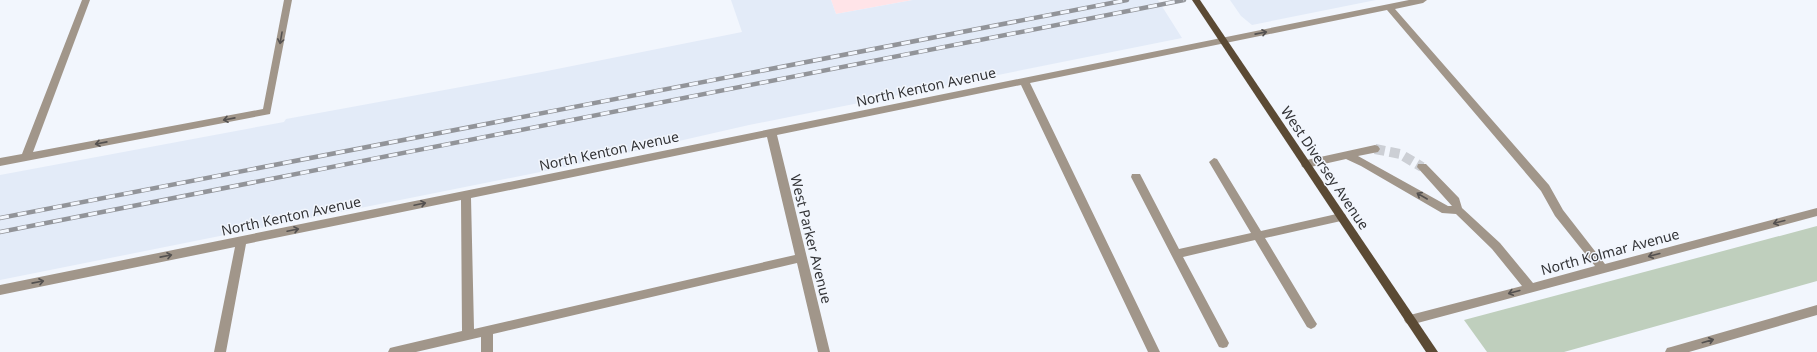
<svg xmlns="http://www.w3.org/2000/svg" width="1817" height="352" font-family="'Noto Sans',sans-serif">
<rect width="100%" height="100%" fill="#f2f6fd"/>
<polygon fill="#ffe4e8" points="831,0 913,0 836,14"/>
<g fill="#e3ebf8">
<polygon points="731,0 831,0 836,14 913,0 1158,0 1182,38 749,125 565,167 0,280 0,175 284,122 286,119 542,72 742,32"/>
<polygon points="1230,0 1376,0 1252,25 1241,16"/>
</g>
<polygon fill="#bfcfbd" points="1817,226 1817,281 1564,352 1487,352 1464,320"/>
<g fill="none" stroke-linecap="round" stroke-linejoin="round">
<polyline stroke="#cccfd5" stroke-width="10" stroke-dasharray="10 5" stroke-linecap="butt" points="1375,149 1400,154 1422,167"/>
<g fill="#a1968a" fill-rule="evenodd">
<polygon points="82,0 90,0 33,152 263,109 284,0 292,0 270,114 0,166 0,158 22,154"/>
<path d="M1409 0H1427L1423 3 1395 9 1549 185 1563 210 1605 264 1817 208V216L1410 325 1406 323 1404 320 1406 317 1410 315 1522 286 1492 249 1456 214 1442 213 1361 166 1346 159 1306 168 1302 167 1301 164 1302 161 1375 145 1378 146 1380 149 1378 152 1358 156 1448 206H1452L1417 167 1418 164H1426L1459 198 1462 208 1500 243 1533 283 1595 266 1555 216 1541 191 1387 10 1030 83 1160 352H1148L1021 85 777 135 830 352H818L797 263 493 334V352H481V337L416 352H388L390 348 394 347 462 331 461 200 246 244 226 352H214L235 247 0 295V285ZM767 137 795 255 474 329 471 198Z"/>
<polygon points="1214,158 1217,159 1261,231 1341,213 1345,214 1346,217 1345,220 1341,221 1265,238 1315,321 1317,324 1315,327 1311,329 1307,327 1255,240 1183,257 1229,343 1227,347 1223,348 1219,347 1131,177 1132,174 1140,174 1179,249 1251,233 1209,162"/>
<polygon points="1817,305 1817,315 1689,352 1665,352 1667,348 1671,347"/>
</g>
<polygon fill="#5b4a34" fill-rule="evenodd" points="1192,0 1200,0 1438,352 1426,352"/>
<defs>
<g id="rail">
<polyline points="0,218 1127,0"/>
<polyline points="0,232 1184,0"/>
</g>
</defs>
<use href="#rail" stroke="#929499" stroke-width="4.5"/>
<use href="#rail" stroke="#f2f6fd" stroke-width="3" stroke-dasharray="9" stroke-linecap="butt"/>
</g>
<defs><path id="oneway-shaft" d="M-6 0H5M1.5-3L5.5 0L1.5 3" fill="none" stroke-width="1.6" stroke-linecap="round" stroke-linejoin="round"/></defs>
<g stroke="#545150">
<use href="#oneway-shaft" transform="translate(1261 33) rotate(-11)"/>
<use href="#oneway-shaft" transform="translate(281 38) rotate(100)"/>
<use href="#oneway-shaft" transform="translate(229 119) rotate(169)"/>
<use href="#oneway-shaft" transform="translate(101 143) rotate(169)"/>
<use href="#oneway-shaft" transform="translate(1422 196) rotate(-150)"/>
<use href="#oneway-shaft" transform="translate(420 204) rotate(-12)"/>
<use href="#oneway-shaft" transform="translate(1779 222) rotate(165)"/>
<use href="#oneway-shaft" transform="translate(293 230) rotate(-12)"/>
<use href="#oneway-shaft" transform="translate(1654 255) rotate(165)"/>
<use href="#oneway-shaft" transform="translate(166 256) rotate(-11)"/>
<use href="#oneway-shaft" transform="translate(38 282) rotate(-11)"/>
<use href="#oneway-shaft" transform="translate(1514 292) rotate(165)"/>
<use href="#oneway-shaft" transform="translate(1708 341) rotate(-16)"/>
</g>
<g text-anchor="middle" stroke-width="3" stroke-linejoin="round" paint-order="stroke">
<g font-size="14" fill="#333437" stroke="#f2f6fd">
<text transform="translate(926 87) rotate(-12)" y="5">North Kenton Avenue</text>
<text transform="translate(609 151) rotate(-12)" y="5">North Kenton Avenue</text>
<text transform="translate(1325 168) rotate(56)" y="5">West Diversey Avenue</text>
<text transform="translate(291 216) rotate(-12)" y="5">North Kenton Avenue</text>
<text transform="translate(811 239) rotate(76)" y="5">West Parker Avenue</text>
<text transform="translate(1610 252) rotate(-15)" y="5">North Kolmar Avenue</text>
</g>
</g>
</svg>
